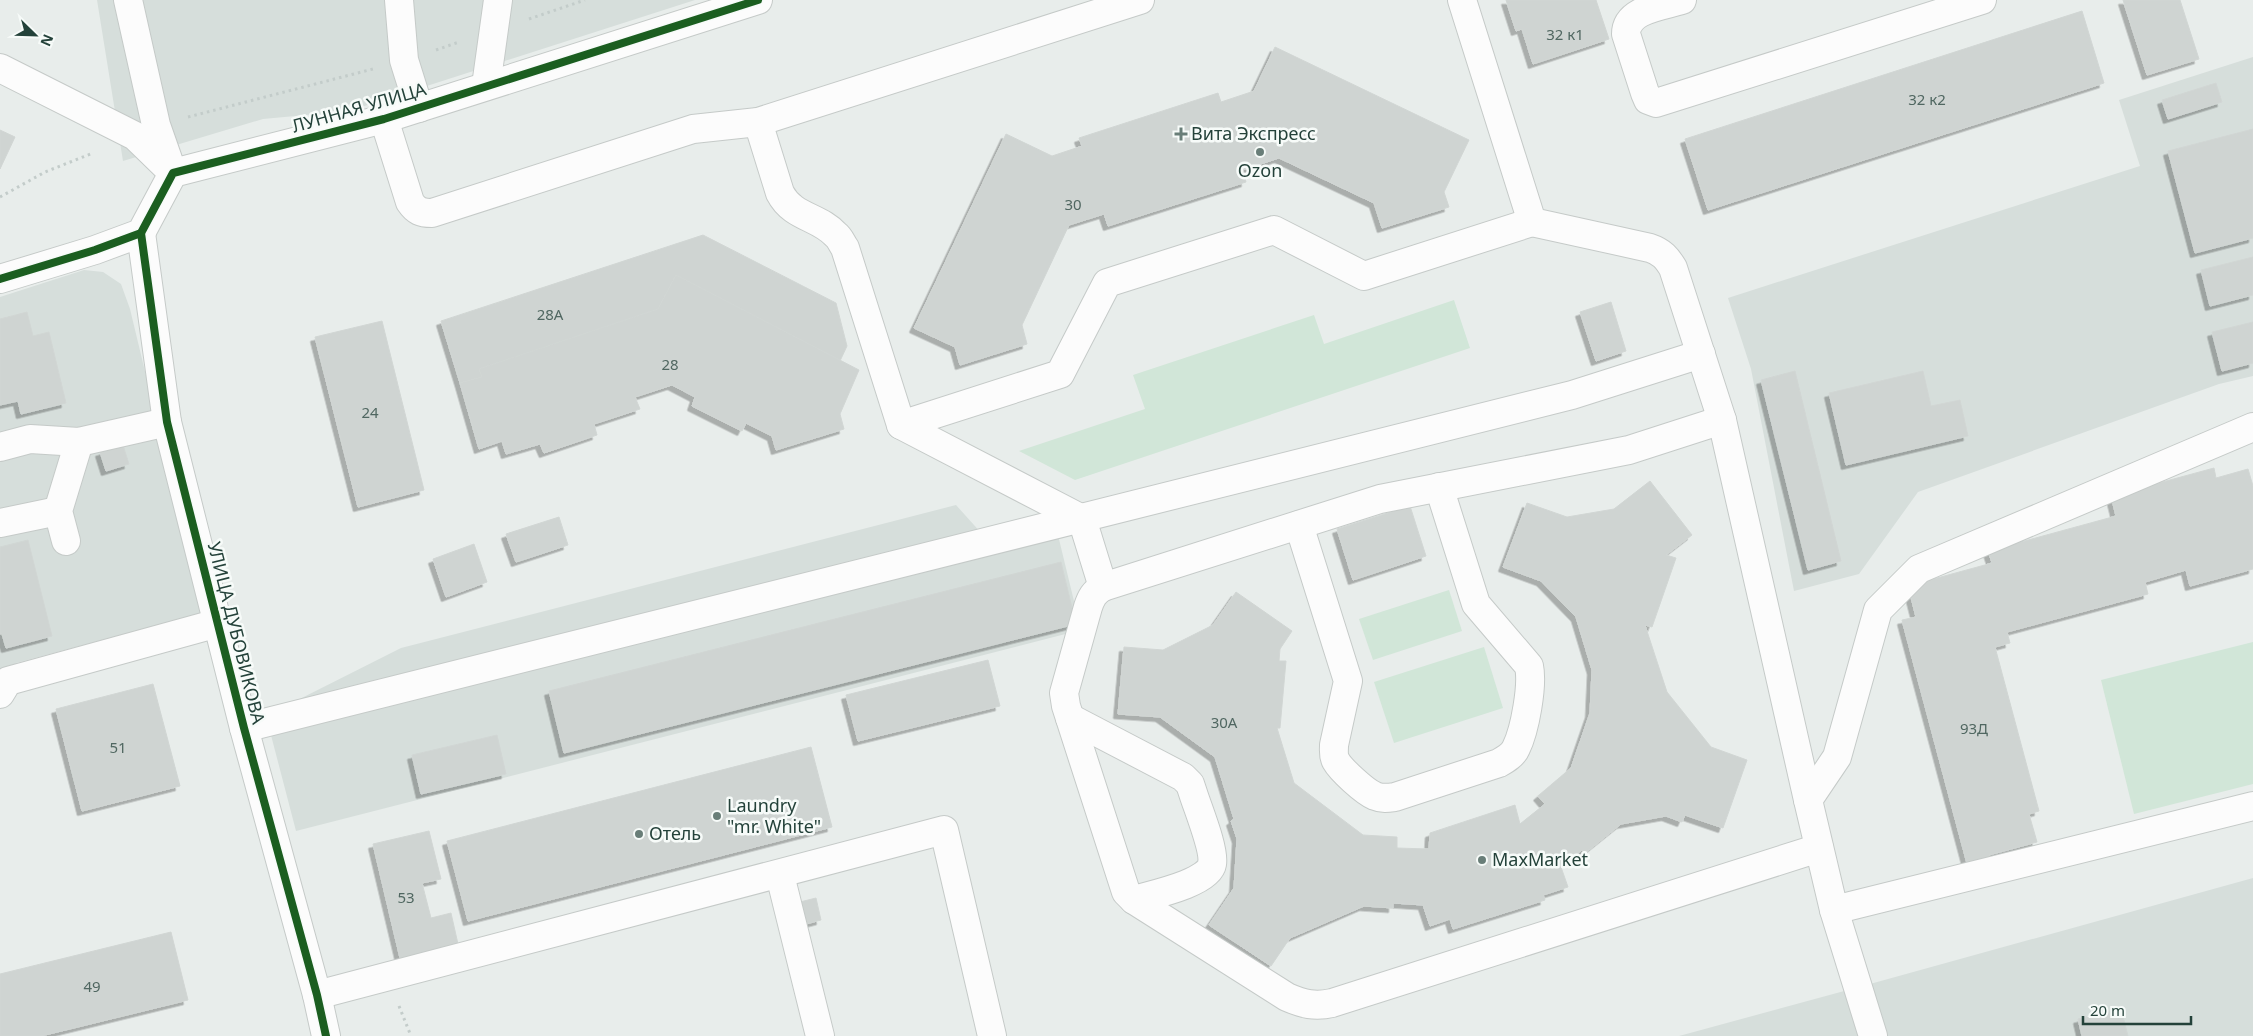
<svg xmlns="http://www.w3.org/2000/svg" width="2253" height="1036" font-family="'Noto Sans',sans-serif">
<defs>
<filter id="shadow"><feDropShadow dx="-4.5" dy="4.5" stdDeviation="0" flood-color="#0004"/></filter>
</defs>
<rect width="100%" height="100%" fill="#e8edeb"/>
<g fill="#d6dedb">
<polygon points="97,0 695,0 349,111 263,119 123,161"/>
<polygon points="2253,57 2253,376 2219,384 1918,492 1859,574 1794,591 1751,369 1728,298 2140,166 2119,100"/>
<polygon points="84,270 103,272 121,284 130,309 203,613 16,663 0,706 0,297"/>
<polygon points="956,505 992,545 1057,531 1081,630 296,831 266,716 401,648"/>
<polygon points="2253,878 2253,1036 1679,1036 1870,984"/>
</g>
<g fill="#d1e6d8">
<polygon points="1454,300 1470,348 1075,480 1019,451 1145,409 1133,375 1314,315 1324,344"/>
<polygon points="1449,590 1462,631 1373,660 1359,619"/>
<polygon points="2253,642 2253,784 2134,814 2101,680"/>
<polygon points="1484,647 1503,708 1394,743 1374,682"/>
</g>
<g fill="#cfd4d2" stroke="#d1d6d4" filter="url(#shadow)">
<polygon points="1506,0 1596,0 1609,39 1533,64 1522,29 1516,31"/>
<polygon points="2123,0 2180,0 2199,59 2147,75"/>
<polygon points="2082,11 2104,83 1708,210 1685,139"/>
<polygon points="1275,47 1469,140 1444,192 1449,207 1382,228 1374,203 1279,158 1243,170 1246,182 1108,226 1104,214 1069,225 1022,325 1027,344 960,365 955,347 914,328 1006,134 1052,156 1082,146 1079,138 1218,93 1221,102 1254,91"/>
<polygon points="2216,83 2222,102 2168,119 2162,100"/>
<polygon points="2253,129 2253,238 2195,253 2168,151"/>
<polygon points="0,130 15,137 0,169"/>
<polygon points="703,235 836,303 847,346 840,361 676,275 658,309 479,369 482,377 460,383 441,321"/>
<polygon points="2253,257 2253,295 2210,306 2201,270"/>
<polygon points="676,275 859,370 840,414 844,429 776,450 772,436 746,423 742,431 692,406 695,397 672,385 635,397 640,409 594,424 597,435 544,453 540,444 506,454 502,441 479,449 460,383 482,377 479,369 658,309"/>
<polygon points="1611,302 1626,351 1596,361 1580,312"/>
<polygon points="27,312 33,336 49,332 66,403 21,414 18,401 0,405 0,319"/>
<polygon points="382,321 424,490 358,507 315,337"/>
<polygon points="2253,322 2253,363 2222,371 2212,332"/>
<polygon points="1795,371 1841,561 1808,570 1761,380"/>
<polygon points="1923,371 1931,406 1960,400 1968,436 1846,465 1829,393"/>
<polygon points="123,445 129,464 106,471 100,452"/>
<polygon points="2214,468 2216,478 2248,469 2253,486 2253,569 2190,586 2186,570 2145,582 2148,594 2007,632 2010,643 1995,647 2039,811 2029,814 2037,842 1989,855 1992,865 1969,871 1902,620 1916,617 1908,586 1992,563 1988,551 2116,516 2111,496"/>
<polygon points="1650,481 1692,535 1666,555 1676,558 1652,627 1645,625 1667,692 1711,747 1747,760 1723,828 1685,815 1682,822 1666,816 1621,824 1585,853 1582,850 1561,867 1568,887 1543,895 1545,900 1453,929 1450,919 1430,926 1423,905 1393,903 1393,908 1364,906 1290,938 1271,966 1209,925 1234,888 1237,839 1231,821 1234,819 1215,757 1160,717 1118,714 1124,647 1163,650 1213,625 1236,592 1292,631 1280,649 1279,661 1286,661 1280,728 1277,728 1294,783 1363,835 1397,837 1397,848 1429,849 1430,833 1515,805 1520,824 1545,804 1538,796 1571,768 1590,713 1592,670 1576,617 1541,581 1503,567 1527,503 1567,517 1614,509"/>
<polygon points="1410,506 1426,556 1353,580 1337,529"/>
<polygon points="559,517 568,545 516,562 506,534"/>
<polygon points="28,540 52,636 6,648 2,634 0,634 0,547"/>
<polygon points="474,544 487,582 446,597 433,559"/>
<polygon points="1061,562 1076,624 564,753 549,691"/>
<polygon points="988,660 1000,706 858,741 846,695"/>
<polygon points="153,684 180,786 82,811 56,709"/>
<polygon points="497,735 506,774 421,794 412,755"/>
<polygon points="811,747 832,827 468,921 447,841"/>
<polygon points="429,831 441,879 422,883 431,918 451,913 458,944 400,958 373,844"/>
<polygon points="816,898 821,920 806,924 800,902"/>
<polygon points="171,932 188,1000 41,1036 0,1036 0,974"/>
<polygon points="2121,1008 2128,1036 2082,1036 2078,1019"/>
</g>
<g fill="none" stroke-linecap="round" stroke-linejoin="round">
<defs>
<g id="minor">
<polyline points="128,0 156,125 171,168"/>
<polyline points="399,0 404,60 419,108"/>
<path d="M1462 0 1532 222 1650 248C1662 252 1667 258 1673 268L1722 420 1808 800"/>
<path d="M1682 0C1663 6 1626 9 1626 34L1645 93 1648 100 1656 103 1982 0"/>
<polyline points="0,68 135,136 173,173"/>
<polyline points="486,86 498,0"/>
<path d="M384 119 410 202C416 211 421 213 432 213L693 129 758 122 1140 0"/>
<path d="M758 122 780 193C793 218 819 216 836 235 840 238 842 244 845 248L901 425 1082 519 1103 587"/>
<polyline points="141,233 167,422 244,728 317,995 326,1036"/>
<polyline points="0,279 95,250 141,233 173,173 384,119 758,0"/>
<path d="M1722 420 1629 450 1380 499 1103 587C1094 592 1091 598 1088 607L1064 693 1066 706 1126 892 1134 900 1287 997C1303 1004 1315 1007 1332 1003L1819 848"/>
<polyline points="901,425 1060,374 1107,283 1274,230 1364,276 1532,222"/>
<polyline points="0,447 30,439 79,442 167,422"/>
<polyline points="0,523 58,511"/>
<path d="M1299 525 1348 681 1334 745C1334 751 1333 756 1336 761 1341 770 1365 792 1375 796 1382 799 1388 798 1395 797L1499 763C1506 759 1513 755 1516 748 1525 730 1533 685 1529 666L1476 604 1439 487"/>
<polyline points="66,541 58,511 79,442"/>
<polyline points="0,694 8,681 218,623"/>
<path d="M1070 718 1183 777 1190 784 1193 793C1198 809 1215 850 1212 864 1209 883 1151 895 1134 900"/>
<polyline points="244,728 1572,395 1701,354"/>
<polyline points="780,875 820,1036"/>
<polyline points="1834,910 2253,806"/>
<polyline points="317,995 944,830 992,1036"/>
<polyline points="1873,1036 1834,910 1808,800 1837,757 1878,610 1919,569 2253,427"/>
</g>
</defs>
<use href="#minor" stroke="#c5cac8" stroke-width="30"/>
<g stroke="#c3ccca" stroke-width="3" stroke-dasharray="2.5 4" stroke-linecap="butt">
<polyline points="529,19 585,0"/>
<polyline points="436,50 459,42"/>
<polyline points="188,117 373,69"/>
<polyline points="0,197 45,172 93,153"/>
<polyline points="399,1006 411,1036"/>
</g>
<use href="#minor" stroke="#fcfcfc" stroke-width="28"/>
<defs>
<g id="cycleway">
<polyline points="141,233 167,422 244,728 317,995 326,1036"/>
<polyline points="0,279 95,250 141,233 173,173 384,119 758,0"/>
</g>
</defs>
<use href="#cycleway" stroke="#f7fbf9" stroke-width="11"/>
<use href="#cycleway" stroke="#1b5e20" stroke-width="8"/>
</g>
<g fill="#697e78" stroke="#f7fbf9" stroke-width="2">
<path d="M1178.5 126.5h5v5h5v5h-5v5h-5v-5h-5v-5h5z"/>
<circle cx="1260" cy="152" r="5"/>
<circle cx="717" cy="816" r="5"/>
<circle cx="639" cy="834" r="5"/>
<circle cx="1482" cy="860" r="5"/>
</g>
<g text-anchor="middle" stroke-width="5" stroke-linejoin="round" paint-order="stroke">
<g font-size="15" fill="#506761">
<text x="1565" y="40">32 к1</text>
<text x="1927" y="105">32 к2</text>
<text x="1073" y="210">30</text>
<text x="550" y="320">28А</text>
<text x="670" y="370">28</text>
<text x="370" y="418">24</text>
<text x="1224" y="728">30А</text>
<text x="1974" y="734">93Д</text>
<text x="118" y="753">51</text>
<text x="406" y="903">53</text>
<text x="92" y="992">49</text>
</g>
<g font-size="18" fill="#24423a" stroke="#f7fbf9">
<text transform="translate(359 108) rotate(-16)" y="6">ЛУННАЯ УЛИЦА</text>
<text transform="translate(236 633) rotate(76)" y="6">УЛИЦА ДУБОВИКОВА</text>
</g>
<g font-size="18" fill="#24423a" stroke="#f7fbf9" text-anchor="start">
<text x="1191" y="140">Вита Экспресс</text>
<text x="1260" y="177" text-anchor="middle">Ozon</text>
<text x="727" y="812">Laundry<tspan x="727" dy="21">"mr. White"</tspan></text>
<text x="649" y="840">Отель</text>
<text x="1492" y="866">MaxMarket</text>
</g>
</g>
<g transform="translate(35 35) rotate(113)" stroke="#f7fbf9" stroke-width="4" paint-order="stroke">
<path d="M0-4L9 19L0 12L-9 19Z" fill="#24423a"/>
<text y="-8" font-size="14" font-weight="bold" text-anchor="middle" fill="#24423a">N</text>
</g>
<path d="M2083 1016v8h108v-8" fill="none" stroke="#24423a" stroke-width="2.5"/>
<text x="2090" y="1016" font-size="15" fill="#24423a" stroke="#f7fbf9" stroke-width="4" paint-order="stroke">20 m</text>
</svg>
